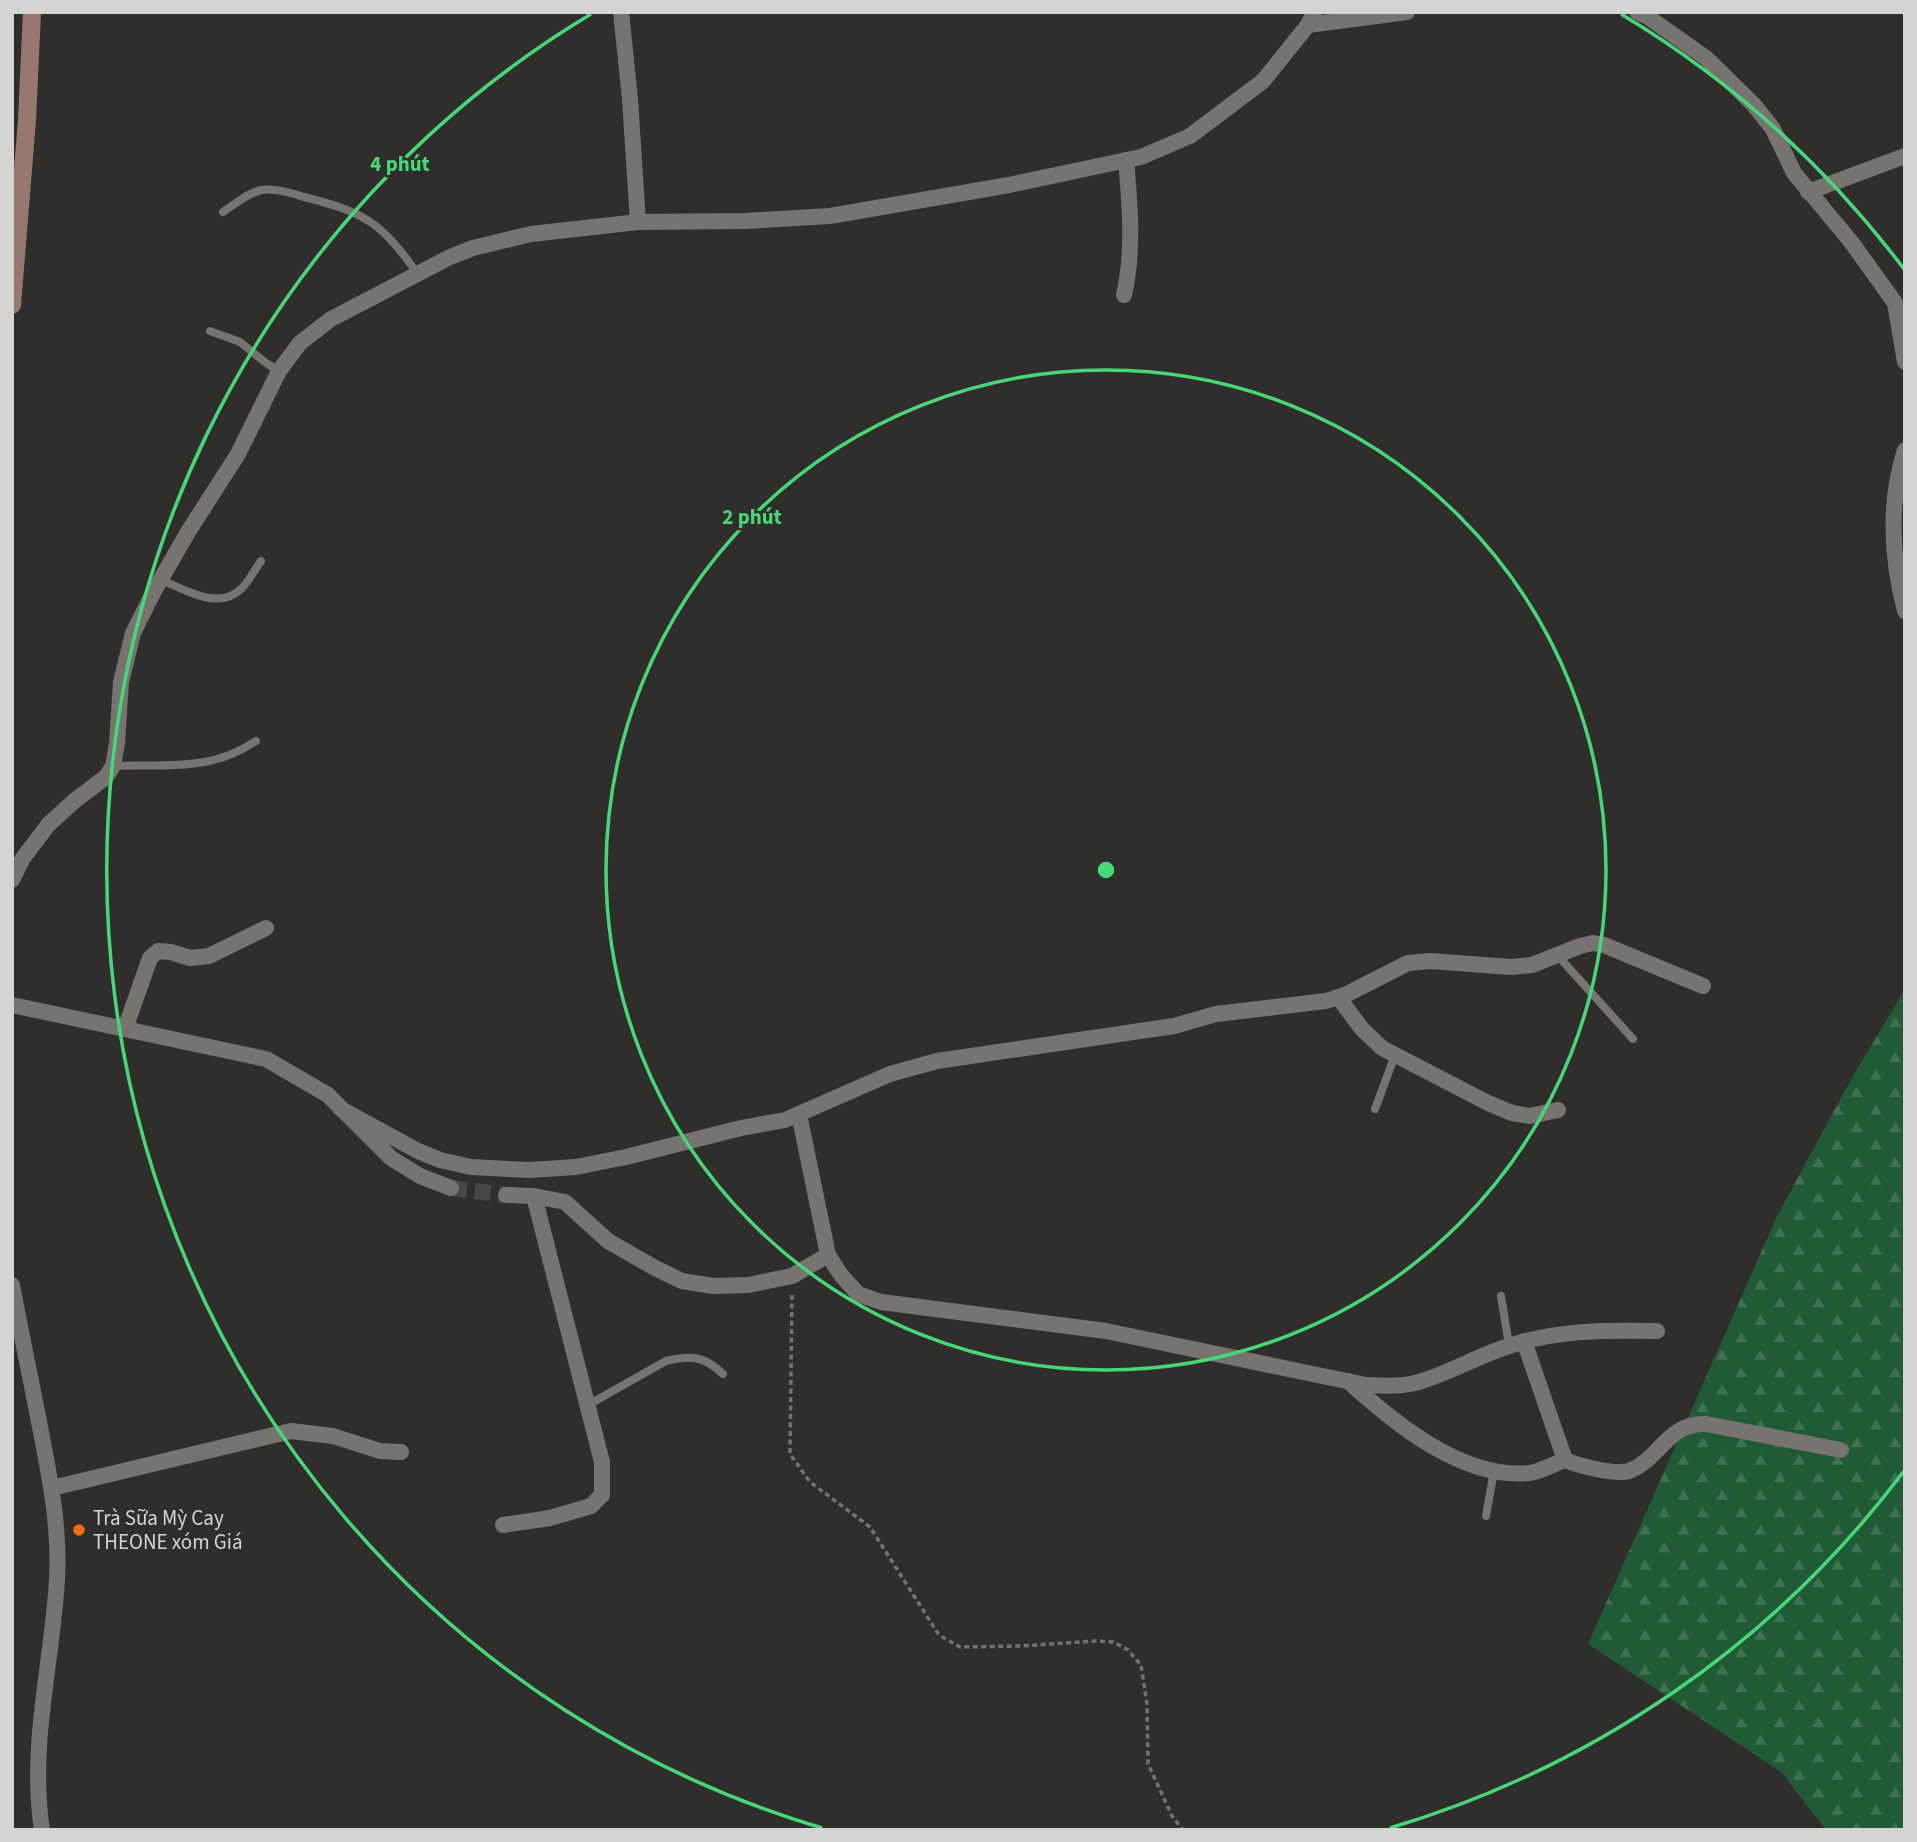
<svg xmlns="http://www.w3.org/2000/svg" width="1917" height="1842" font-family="'Source Sans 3',sans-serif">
<defs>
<pattern id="forest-firs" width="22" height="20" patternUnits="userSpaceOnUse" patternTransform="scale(1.75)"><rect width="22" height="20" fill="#205a36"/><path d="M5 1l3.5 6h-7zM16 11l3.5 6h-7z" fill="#407152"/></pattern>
</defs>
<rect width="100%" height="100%" fill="#302e2c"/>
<polygon fill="url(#forest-firs)" points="1905,989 1905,1830 1826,1830 1781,1772 1588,1644 1777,1216 1853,1076"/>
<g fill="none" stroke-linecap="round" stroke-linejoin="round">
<polyline stroke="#494745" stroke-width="16" stroke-dasharray="16 8" stroke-linecap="butt" points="451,1188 506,1195"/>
<polyline stroke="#747270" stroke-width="3.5" stroke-dasharray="5 3.5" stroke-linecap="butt" points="792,1295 790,1454 810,1482 870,1527 939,1635 960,1647 1021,1646 1095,1641 1113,1642 1128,1650 1141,1665 1147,1704 1148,1764 1172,1816 1183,1830"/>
<g stroke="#767371" stroke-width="8">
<path d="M223 212C235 204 248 193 261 190 275 188 291 193 304 197 364 212 381 222 417 273"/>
<polyline points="210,331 240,342 266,363 279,371"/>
<path d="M161 580C185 589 219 612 242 588 249 581 255 569 261 561"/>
<path d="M113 766C166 764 210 772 256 741"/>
<polyline points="1558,956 1633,1039"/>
<polyline points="1375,1109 1395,1055"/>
<polyline points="1501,1296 1509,1345"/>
<path d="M588 1405 666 1361C692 1355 704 1356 723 1374"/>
<polyline points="1486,1516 1494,1471"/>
</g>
<g stroke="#767371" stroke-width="16">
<polyline points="621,12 630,99 638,222"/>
<polyline points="1637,12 1648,17 1706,58 1754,105 1773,129 1794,173 1852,243 1895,303 1905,362"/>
<polyline points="1308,25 1407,12"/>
<polyline points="1808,192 1905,156"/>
<path d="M1124 295C1134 251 1130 205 1126 160"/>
<path d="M1905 611C1891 557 1888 503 1905 450"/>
<polyline points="12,880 23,858 48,825 74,801 106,777 113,766 117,743 121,682 133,633 154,591 188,532 238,454 279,371 300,343 331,319 450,257 473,248 531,234 638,222 745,221 830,216 1009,185 1141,157 1190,136 1263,81 1308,25 1314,12"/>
<polyline points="1338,997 1362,1029 1382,1048 1488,1103 1512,1113 1530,1116 1558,1110"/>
<polyline points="12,1005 266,1059 328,1095 391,1158 420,1176 451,1188"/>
<polyline points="125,1029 150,958 158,951 171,952 190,958 209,956 266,928"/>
<polyline points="341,1109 418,1151 440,1160 471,1167 529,1170 576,1167 626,1157 741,1128 785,1120 890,1074 937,1061 1174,1026 1216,1014 1326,1001 1347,994 1408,963 1430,961 1511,967 1532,965 1580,946 1593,943 1604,945 1703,986"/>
<path d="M799 1114 828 1255 841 1275 858 1294 881 1302 1106 1331 1366 1385C1386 1386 1406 1387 1425 1380 1453 1371 1480 1355 1509 1346 1557 1330 1606 1330 1657 1331"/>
<polyline points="506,1195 534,1196 565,1202 608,1241 655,1268 682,1281 713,1286 748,1285 792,1276 828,1255"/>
<path d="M12 1285C21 1333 31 1380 40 1427 50 1478 60 1528 57 1580 52 1663 29 1747 42 1830"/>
<polyline points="1524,1341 1565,1460"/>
<path d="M1348 1381C1394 1423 1463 1480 1530 1473 1541 1471 1554 1464 1565 1460 1579 1466 1615 1475 1629 1471 1659 1460 1668 1422 1706 1424L1841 1450"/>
<polyline points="52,1488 291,1431 333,1436 380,1451 401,1452"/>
<polyline points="503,1525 550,1518 591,1506 602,1495 602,1462 534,1196"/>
</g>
<polyline stroke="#967871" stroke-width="18" points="12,305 27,120 32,12"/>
</g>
<g fill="none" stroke="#47d779" stroke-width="3.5">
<circle cx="1106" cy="870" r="500"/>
<path d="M1904 1471A999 999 0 0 1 1390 1828M822 1828A999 999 0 0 1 591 14M1621 14A999 999 0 0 1 1904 269"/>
</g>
<circle fill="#e8710a" stroke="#302e2c" stroke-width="2.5" cx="79" cy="1530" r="7"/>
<g text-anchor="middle" stroke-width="5" stroke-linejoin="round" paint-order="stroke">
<g font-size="21" fill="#d6d4d3" stroke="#302e2c" text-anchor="start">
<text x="93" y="1525">Trà Sữa Mỳ Cay<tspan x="93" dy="24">THEONE xóm Giá</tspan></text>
</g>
</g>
<circle cx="1106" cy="870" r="10" fill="#47d779" stroke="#302e2c" stroke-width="3.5"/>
<g font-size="21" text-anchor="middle" font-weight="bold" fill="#47d779" stroke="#302e2c" stroke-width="5" stroke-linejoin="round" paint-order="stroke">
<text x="400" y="171">4 phút</text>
<text x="752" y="524">2 phút</text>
</g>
<rect width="1917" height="1842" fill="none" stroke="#d6d4d3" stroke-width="28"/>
</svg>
